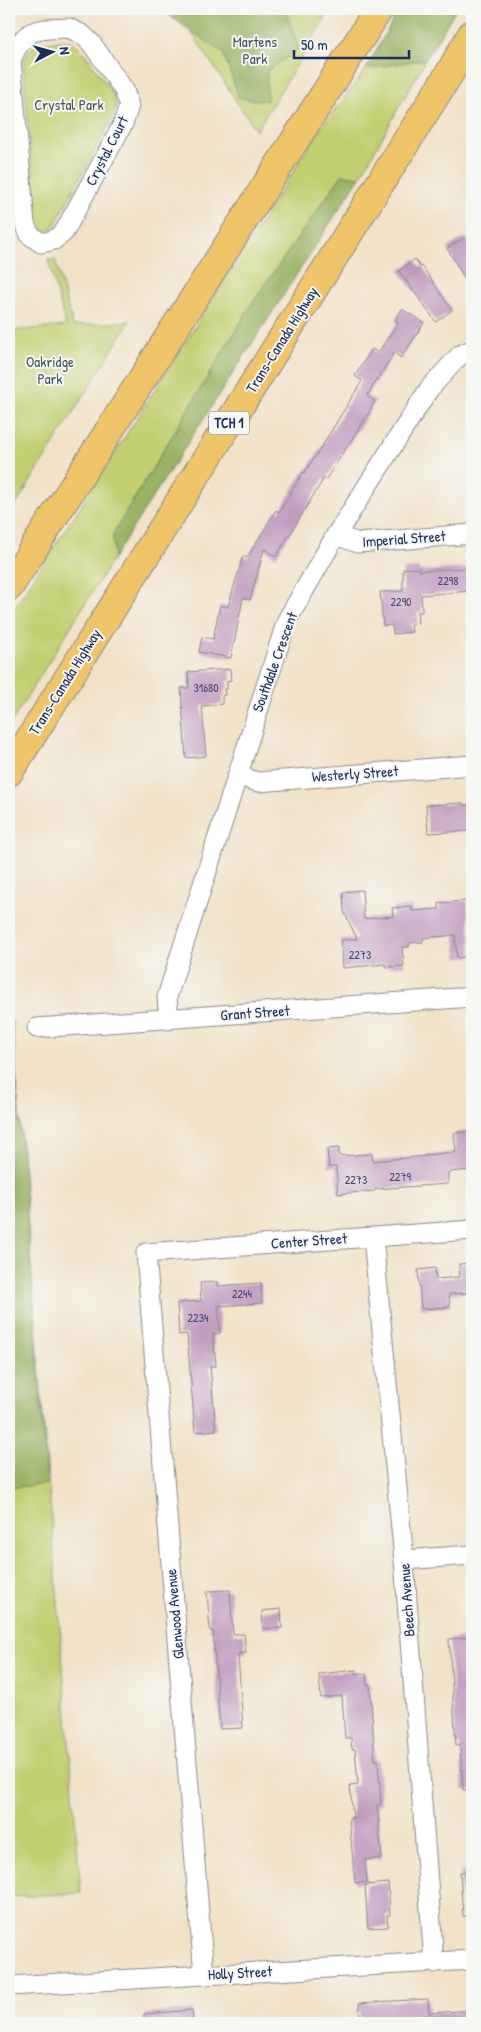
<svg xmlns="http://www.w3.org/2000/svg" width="481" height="2032" font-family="'Patrick Hand',sans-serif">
<rect width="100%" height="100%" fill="#f6f6f2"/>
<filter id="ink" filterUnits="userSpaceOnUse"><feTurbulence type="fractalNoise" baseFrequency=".02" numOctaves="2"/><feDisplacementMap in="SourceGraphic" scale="10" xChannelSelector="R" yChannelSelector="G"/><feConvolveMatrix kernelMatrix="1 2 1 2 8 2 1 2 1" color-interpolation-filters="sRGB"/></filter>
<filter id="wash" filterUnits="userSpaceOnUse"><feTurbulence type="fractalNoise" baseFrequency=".0096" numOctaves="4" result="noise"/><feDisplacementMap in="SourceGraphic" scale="20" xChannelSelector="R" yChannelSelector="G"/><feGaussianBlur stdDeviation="1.12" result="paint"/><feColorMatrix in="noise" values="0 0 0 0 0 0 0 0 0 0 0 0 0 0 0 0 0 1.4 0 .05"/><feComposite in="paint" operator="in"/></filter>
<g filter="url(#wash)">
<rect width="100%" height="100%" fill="#f1e1c6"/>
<g fill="#c2cf71" stroke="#6e7f68">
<polygon points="176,9 331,9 256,131"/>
<path d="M66 41 74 43 82 50 114 95 116 108 111 121 55 224 50 230C43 231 39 229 36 222L23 63C32 39 43 42 66 41Z"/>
<polygon points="426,59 360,177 342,175 253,302 113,534 114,557 9,726 9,616 99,478 321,128 366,69"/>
<polygon points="55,259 73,326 130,321 9,516 9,331 66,326 48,260"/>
<polygon points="12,1022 81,1893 9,1897 9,1023"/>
</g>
<g fill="#99b263" stroke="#5a7060">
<polygon points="160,9 285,9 299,49 267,71 267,101 239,98 223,53"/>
<polygon points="399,9 456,9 426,59 366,69"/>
<polygon points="342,175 360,177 114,557 113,534 253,302"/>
<polygon points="12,1022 47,1484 9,1488 9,1023"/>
</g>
<g id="blocks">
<g fill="#be99be">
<polygon points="465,237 472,250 472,291 447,248"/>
<polygon points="415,259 420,267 422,266 452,310 436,322 399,271"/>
<polygon points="402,309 424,323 401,358 394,353 367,396 375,401 369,413 326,479 324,478 276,557 264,549 250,600 243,598 231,658 199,652 202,637 213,639 220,605 228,607 243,556 247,558 276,510 279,512 303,472 304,473 322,446 362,381 355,376 372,349 378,353 398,322 395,320"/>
<polygon points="419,568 419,571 469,568 471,591 421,595 422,612 417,612 418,623 411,624 412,632 393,634 392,625 383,626 380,592 403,591 403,569"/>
<polygon points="230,669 231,680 227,681 227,689 224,689 225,695 222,696 222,704 202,706 206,756 186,758 181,688 189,688 188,672"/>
<polygon points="463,803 463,805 472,805 472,831 428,833 426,805"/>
<polygon points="362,890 364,919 393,916 392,908 412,906 412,911 439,909 439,903 467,901 472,956 457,958 455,935 423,938 423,942 409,943 409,947 402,947 404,966 386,967 385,964 343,968 341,940 357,939 344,911 343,892"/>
<polygon points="470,1131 472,1170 448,1172 448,1184 375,1189 375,1191 338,1194 336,1167 329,1167 327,1149 339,1148 339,1156 372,1154 373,1161 426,1156 426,1155 456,1152 454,1133"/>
<polygon points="472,1263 472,1293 449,1294 450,1307 421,1309 418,1270 435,1268 436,1279 460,1277 459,1264"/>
<polygon points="217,1282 217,1286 261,1283 262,1303 218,1306 220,1333 213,1334 216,1366 210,1366 216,1430 195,1432 187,1334 179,1335 177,1303 201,1301 200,1283"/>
<polygon points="230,1590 233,1634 244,1634 246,1653 238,1654 243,1728 220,1729 213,1631 210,1631 207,1591"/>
<polygon points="281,1609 282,1628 263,1629 262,1611"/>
<polygon points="472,1637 472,1790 463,1790 460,1744 456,1745 449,1639"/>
<polygon points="356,1670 356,1674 366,1673 367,1685 370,1684 375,1760 378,1760 381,1804 377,1805 382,1858 365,1860 367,1882 355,1883 349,1818 353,1818 350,1786 358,1785 355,1749 352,1749 351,1738 345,1738 342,1696 321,1698 319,1674"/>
<polygon points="472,1871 472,1916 463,1916 460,1872"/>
<polygon points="388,1883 390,1915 387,1915 388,1927 368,1928 365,1885"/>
<polygon points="428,1999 429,2013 472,2010 472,2023 360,2023 359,2003"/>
<polygon points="192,2010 193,2023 144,2023 144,2014"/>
</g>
</g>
</g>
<g filter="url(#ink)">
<use href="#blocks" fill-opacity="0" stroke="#868892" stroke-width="1"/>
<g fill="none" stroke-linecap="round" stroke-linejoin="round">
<defs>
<g id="minor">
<path d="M69 28 83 35 92 44 124 90 129 106 123 124 64 232 54 240 41 243 30 235 25 224 11 60C25 27 36 29 69 28Z"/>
<polyline points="336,535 358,543 472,534"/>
<polyline points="238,776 258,782 472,765"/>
<polyline points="169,1020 167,997 287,620 336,535 429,389 460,355 472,350"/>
<polyline points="37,1028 472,997"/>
<polyline points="373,1237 404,1560 434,1963"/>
<polyline points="404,1560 472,1555"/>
<polyline points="204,1975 146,1253 472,1230"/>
<polyline points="9,1986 472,1960"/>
</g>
<g id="highway">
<polyline points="9,587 379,9"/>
<polyline points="9,772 449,74 472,34"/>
</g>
</defs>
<use href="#minor" stroke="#868892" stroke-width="21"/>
<use href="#highway" stroke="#868892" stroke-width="30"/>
<use href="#minor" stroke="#fff" stroke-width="19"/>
<use href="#highway" stroke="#f0c469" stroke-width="28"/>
</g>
</g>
<g text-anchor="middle" stroke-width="4" stroke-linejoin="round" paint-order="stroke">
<g font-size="12" fill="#444a76">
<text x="448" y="585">2298</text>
<text x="401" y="606">2290</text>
<text x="206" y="692">31680</text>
<text x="360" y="959">2273</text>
<text x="400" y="1181">2279</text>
<text x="356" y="1184">2273</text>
<text x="242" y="1298">2244</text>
<text x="198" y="1322">2234</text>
</g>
<rect fill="#f6f6f2" stroke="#5d6b8a" stroke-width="1" x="209" y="411.5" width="40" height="23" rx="4"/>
<g font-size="14" font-weight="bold" fill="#1b2f5e">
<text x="229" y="428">TCH 1</text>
</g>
<g font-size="15" fill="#455763" stroke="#f6f6f2">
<text x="255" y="47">Martens<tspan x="255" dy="17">Park</tspan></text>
<text x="69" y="110">Crystal Park</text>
<text x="50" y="367">Oakridge<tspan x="50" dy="17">Park</tspan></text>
</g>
<g font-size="15" fill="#1b2f5e" stroke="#f6f6f2">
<text transform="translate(107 151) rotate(-63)" y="5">Crystal Court</text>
<text transform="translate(282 340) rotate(-58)" y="5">Trans-Canada Highway</text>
<text transform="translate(404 539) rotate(-4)" y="5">Imperial Street</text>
<text transform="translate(275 662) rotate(-70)" y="5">Southdale Crescent</text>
<text transform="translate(65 682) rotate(-58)" y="5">Trans-Canada Highway</text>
<text transform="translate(355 774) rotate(-4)" y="5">Westerly Street</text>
<text transform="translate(255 1013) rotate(-4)" y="5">Grant Street</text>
<text transform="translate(309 1241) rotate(-4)" y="5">Center Street</text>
<text transform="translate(407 1600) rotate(-94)" y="5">Beech Avenue</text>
<text transform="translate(175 1614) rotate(-95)" y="5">Glenwood Avenue</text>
<text transform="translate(240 1973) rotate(-3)" y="5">Holly Street</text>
</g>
</g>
<rect width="481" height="2032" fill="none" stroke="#f6f6f2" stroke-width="30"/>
<g transform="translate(52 52) rotate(84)" stroke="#f6f6f2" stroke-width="4" paint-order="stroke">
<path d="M0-4L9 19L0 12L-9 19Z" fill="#1b2f5e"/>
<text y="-8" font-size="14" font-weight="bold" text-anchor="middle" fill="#1b2f5e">N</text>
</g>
<path d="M294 50v8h115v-8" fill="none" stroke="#1b2f5e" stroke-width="2.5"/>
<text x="301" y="50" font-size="15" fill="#1b2f5e" stroke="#f6f6f2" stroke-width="4" paint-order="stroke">50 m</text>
</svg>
